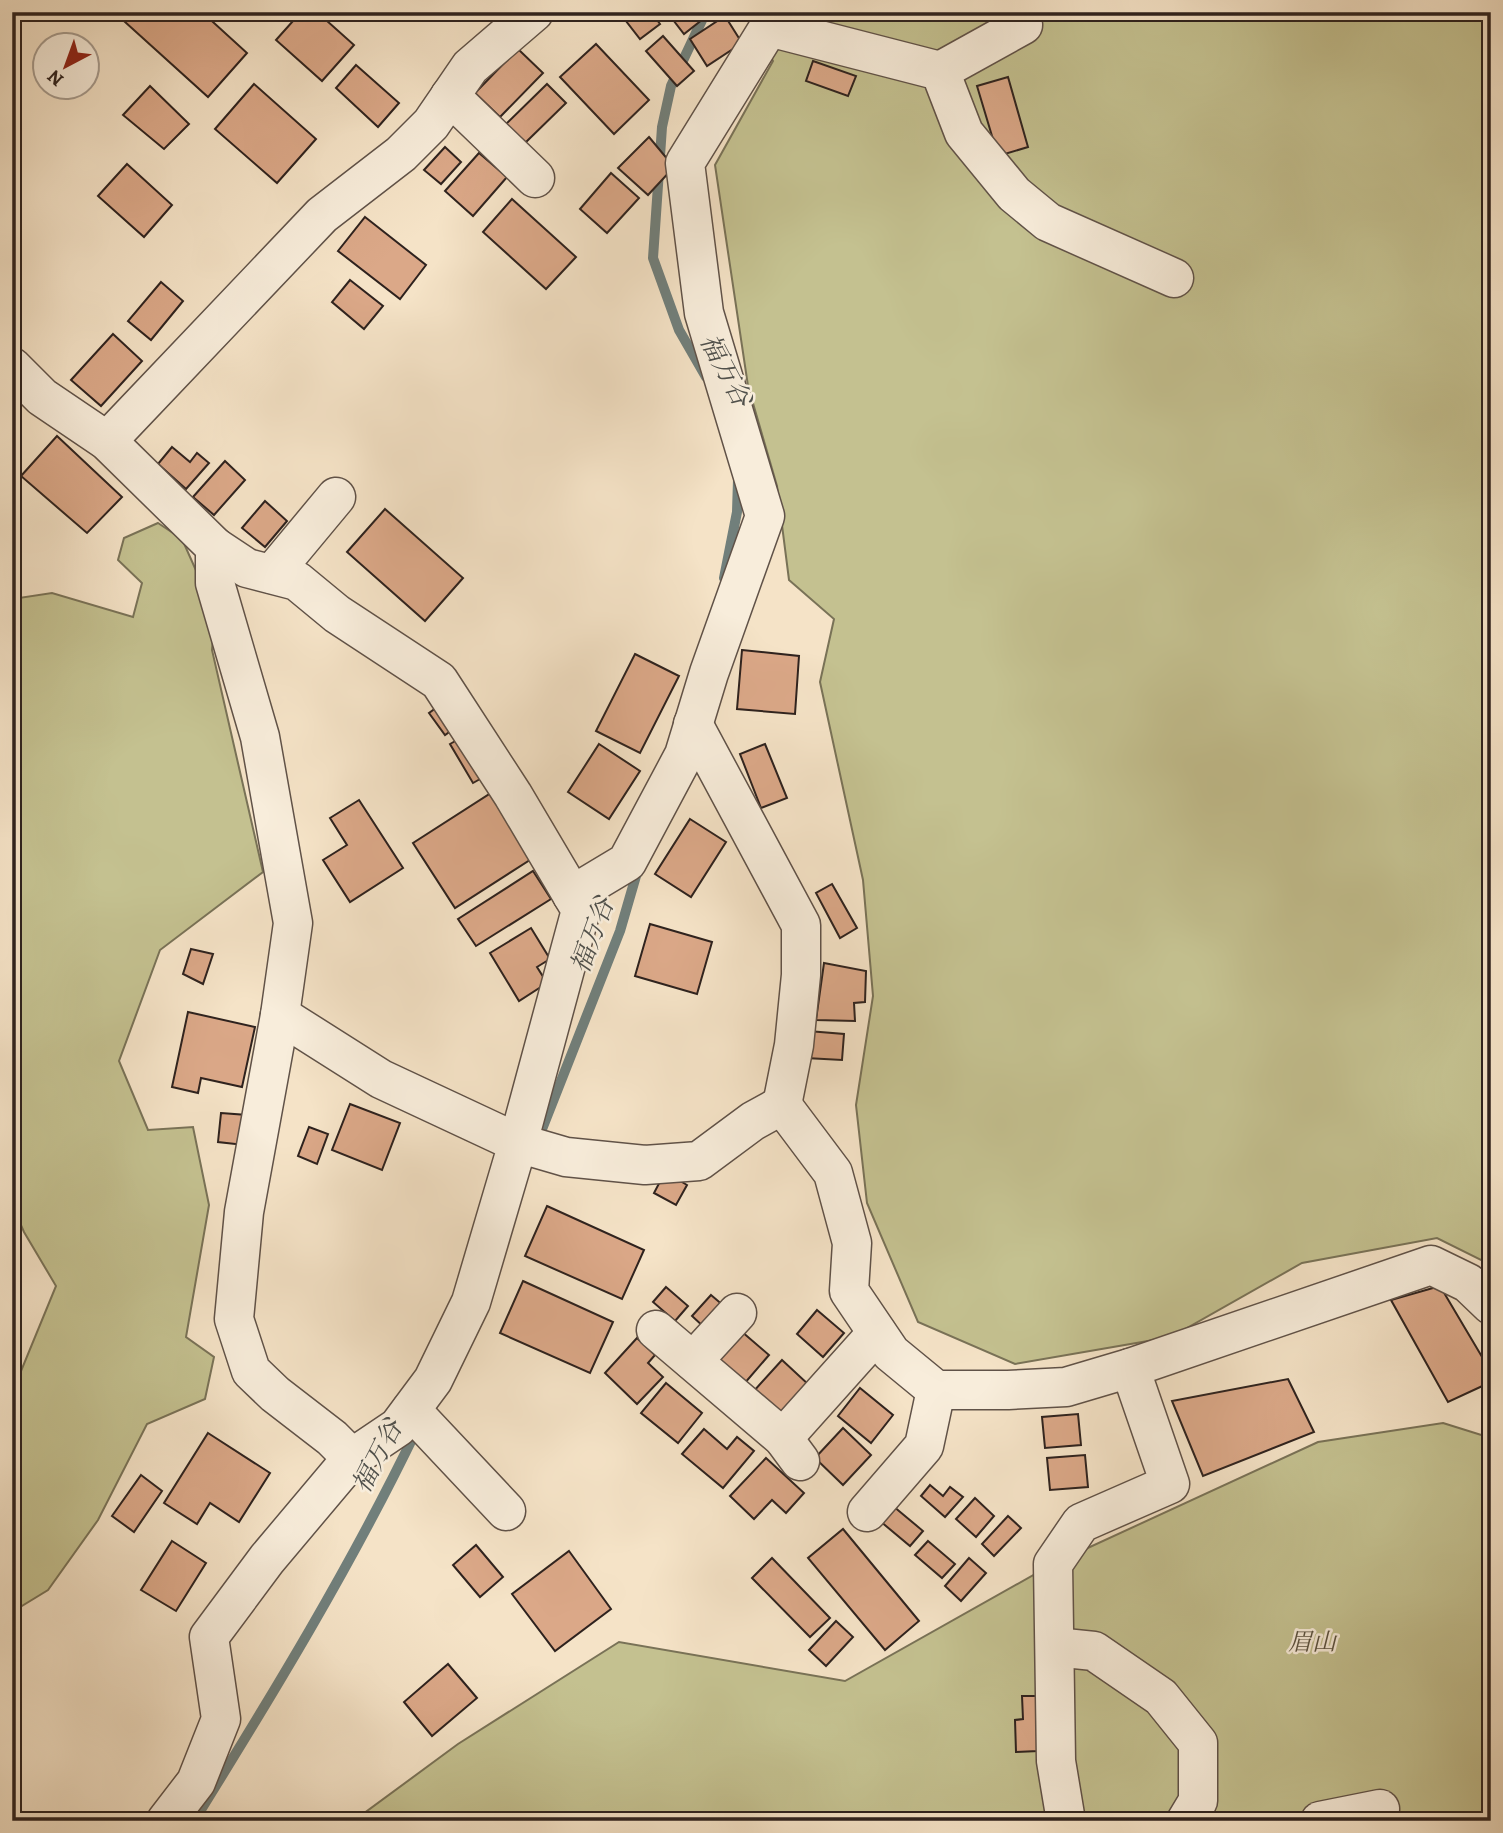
<svg xmlns="http://www.w3.org/2000/svg" width="1503" height="1833" font-family="Alegreya,'Noto Serif JP',serif">
<rect width="100%" height="100%" fill="#f5e3c7"/>
<filter id="stains"><feTurbulence type="fractalNoise" baseFrequency=".00286" numOctaves="4"/><feColorMatrix values="0 0 0 0 .2 0 0 0 0 .09 0 0 0 0 .02 0 0 0 .5 -.17"/></filter>
<radialGradient id="worn" r=".72"><stop offset=".6" stop-color="#630" stop-opacity="0"/><stop offset="1" stop-color="#630" stop-opacity=".3"/></radialGradient>
<g fill="#c4c190" stroke="#797257" stroke-width="2">
<polygon points="745,12 1491,12 1491,1265 1437,1238 1302,1263 1171,1337 1015,1364 918,1322 867,1203 856,1105 873,996 863,880 820,682 834,619 789,580 777,486 748,386 715,165 773,61"/>
<polygon points="158,523 182,539 215,613 212,650 263,872 160,950 119,1061 148,1130 193,1127 209,1205 186,1337 214,1357 205,1399 147,1424 98,1520 48,1590 12,1612 12,1385 19,1376 56,1286 24,1232 12,1205 12,599 52,593 133,617 142,583 118,560 124,538"/>
<polygon points="1443,1423 1491,1438 1491,1821 360,1821 363,1814 458,1744 619,1642 845,1681 1053,1564 1318,1442"/>
</g>
<g fill="none" stroke-linecap="round" stroke-linejoin="round">
<g stroke="#717f7b" stroke-width="10">
<polyline points="702,12 703,18 671,86 662,127 653,258 679,330 706,377"/>
<polyline points="724,578 737,512 738,480"/>
<polyline points="537,1142 620,931 638,869"/>
<path d="M194 1821C273 1694 351 1566 416 1431"/>
</g>
</g>
<g fill="#dba888" stroke="#2e221e" stroke-width="2">
<polygon points="114,12 202,12 247,53 208,97"/>
<polygon points="301,12 317,12 354,45 322,81 276,40"/>
<polygon points="619,12 651,12 660,24 640,39"/>
<polygon points="667,12 712,12 684,34"/>
<polygon points="725,16 742,43 707,66 690,39"/>
<polygon points="663,36 694,71 677,86 646,51"/>
<polygon points="596,44 649,100 614,134 560,77"/>
<polygon points="518,49 543,73 500,117 475,93"/>
<polygon points="813,61 856,76 848,96 806,81"/>
<polygon points="356,65 399,103 378,127 336,88"/>
<polygon points="1008,77 1028,147 998,156 977,86"/>
<polygon points="254,84 316,139 277,183 215,129"/>
<polygon points="547,84 566,103 524,144 506,124"/>
<polygon points="150,86 189,124 164,149 123,115"/>
<polygon points="649,137 674,167 648,195 618,168"/>
<polygon points="445,147 461,162 441,184 424,170"/>
<polygon points="479,153 507,177 473,216 445,191"/>
<polygon points="127,164 172,205 144,237 98,196"/>
<polygon points="611,173 639,198 607,233 580,209"/>
<polygon points="512,199 576,257 546,289 483,232"/>
<polygon points="365,217 426,265 400,299 338,251"/>
<polygon points="350,280 383,306 364,329 332,302"/>
<polygon points="161,282 183,301 151,340 128,321"/>
<polygon points="113,334 142,361 101,406 71,380"/>
<polygon points="57,436 122,497 87,533 21,476"/>
<polygon points="172,447 190,462 197,453 209,463 186,489 158,464"/>
<polygon points="225,461 245,480 214,515 193,497"/>
<polygon points="265,501 287,521 265,547 242,528"/>
<polygon points="385,509 463,578 425,621 347,552"/>
<polygon points="742,650 799,656 795,714 737,709"/>
<polygon points="635,654 679,676 640,753 596,731"/>
<polygon points="443,703 459,725 445,735 429,713"/>
<polygon points="466,735 489,774 473,783 450,744"/>
<polygon points="599,744 640,771 609,819 568,792"/>
<polygon points="765,744 787,798 761,808 740,754"/>
<polygon points="491,793 533,858 455,908 413,843"/>
<polygon points="359,800 403,868 350,902 323,860 347,845 330,818"/>
<polygon points="690,819 726,842 691,897 655,874"/>
<polygon points="533,871 551,899 476,946 458,919"/>
<polygon points="832,884 857,928 840,938 816,893"/>
<polygon points="650,924 712,942 697,994 635,976"/>
<polygon points="531,928 550,959 537,967 547,983 519,1001 490,953"/>
<polygon points="191,949 213,954 203,984 183,974"/>
<polygon points="824,963 866,971 865,1002 854,1003 855,1021 816,1020"/>
<polygon points="188,1012 255,1027 242,1087 201,1078 198,1093 172,1087"/>
<polygon points="808,1031 844,1034 842,1060 806,1058"/>
<polygon points="350,1104 400,1123 382,1170 332,1150"/>
<polygon points="221,1113 247,1115 244,1145 218,1142"/>
<polygon points="309,1127 328,1134 317,1164 298,1156"/>
<polygon points="665,1172 687,1185 676,1205 654,1193"/>
<polygon points="547,1206 644,1250 622,1299 525,1256"/>
<polygon points="523,1281 613,1322 590,1373 500,1333"/>
<polygon points="1440,1286 1491,1372 1491,1382 1448,1402 1391,1300"/>
<polygon points="666,1287 688,1306 675,1321 653,1302"/>
<polygon points="711,1295 724,1306 705,1328 692,1316"/>
<polygon points="817,1310 844,1333 823,1357 797,1334"/>
<polygon points="741,1331 769,1355 744,1384 716,1359"/>
<polygon points="637,1338 655,1355 648,1363 663,1377 637,1404 605,1373"/>
<polygon points="782,1360 809,1385 780,1417 753,1392"/>
<polygon points="1288,1379 1314,1432 1203,1476 1172,1401"/>
<polygon points="666,1383 702,1413 678,1443 641,1413"/>
<polygon points="860,1388 893,1415 871,1443 838,1416"/>
<polygon points="1078,1414 1081,1445 1045,1448 1042,1417"/>
<polygon points="843,1428 871,1455 843,1485 815,1458"/>
<polygon points="704,1429 727,1449 737,1437 754,1451 723,1488 682,1454"/>
<polygon points="208,1433 270,1473 239,1522 210,1503 197,1524 164,1503"/>
<polygon points="1085,1455 1088,1487 1050,1490 1047,1458"/>
<polygon points="766,1458 804,1493 786,1513 772,1500 754,1519 730,1496"/>
<polygon points="141,1475 162,1491 134,1532 112,1516"/>
<polygon points="930,1485 943,1496 950,1487 963,1497 945,1517 921,1496"/>
<polygon points="975,1498 994,1516 976,1537 956,1519"/>
<polygon points="893,1506 923,1531 910,1546 880,1521"/>
<polygon points="1008,1516 1021,1528 994,1556 982,1544"/>
<polygon points="843,1529 919,1621 885,1650 808,1558"/>
<polygon points="172,1541 206,1563 176,1611 141,1590"/>
<polygon points="928,1541 955,1564 942,1578 915,1555"/>
<polygon points="476,1545 503,1577 480,1597 453,1565"/>
<polygon points="569,1551 611,1609 555,1651 512,1594"/>
<polygon points="772,1558 830,1618 810,1637 752,1578"/>
<polygon points="969,1558 986,1573 961,1601 945,1586"/>
<polygon points="836,1621 853,1637 826,1666 809,1650"/>
<polygon points="448,1664 477,1698 432,1736 404,1702"/>
<polygon points="1022,1696 1036,1696 1038,1751 1016,1752 1015,1720 1023,1719"/>
</g>
<g fill="none" stroke-linecap="round" stroke-linejoin="round">
<defs>
<g id="street">
<polyline points="769,27 940,71 964,133 1014,194 1048,222 1174,278"/>
<polyline points="940,71 1023,25"/>
<polyline points="450,96 535,178"/>
<polyline points="12,367 42,397 107,441 215,547 215,583 260,737 293,923 280,1015 244,1212 234,1319 251,1371 275,1394 332,1438 352,1458 267,1559 209,1637 221,1719 196,1782 166,1821"/>
<polyline points="107,441 322,215 401,154 431,124 470,67 534,12"/>
<polyline points="215,547 247,568 297,581 337,614 439,681 513,795 581,910 518,1143 566,1157 645,1165 699,1161 753,1121 782,1105 833,1173 852,1243 849,1291 891,1353 936,1390 1008,1390 1066,1387 1130,1368 1431,1265 1468,1283 1491,1305"/>
<polyline points="272,574 336,497"/>
<polyline points="693,724 801,925 801,975 794,1045 782,1105"/>
<polyline points="572,895 627,862 684,755 709,673 765,516 704,313 685,163 769,27"/>
<polyline points="280,1015 381,1079 518,1143 471,1302 433,1380 398,1427 352,1458"/>
<polyline points="656,1330 783,1438 800,1461"/>
<polyline points="693,1361 737,1313"/>
<polyline points="411,1410 506,1511"/>
<polyline points="783,1438 877,1333"/>
<polyline points="867,1512 924,1446 936,1390"/>
<polyline points="1055,1647 1094,1651 1161,1697 1198,1743 1198,1801 1186,1821"/>
<polyline points="1066,1821 1056,1761 1053,1564 1081,1523 1170,1484 1130,1368"/>
<polyline points="1320,1821 1380,1809"/>
</g>
</defs>
<use href="#street" stroke="#605248" stroke-width="41"/>
<use href="#street" stroke="#f8eddb" stroke-width="38"/>
</g>
<g text-anchor="middle" stroke-width="5" stroke-linejoin="round" paint-order="stroke">
<g font-size="24" font-style="italic" fill="#5b5240" stroke="#f8eddb">
<text x="1312" y="1650">眉山</text>
</g>
<g font-size="26" font-style="italic" fill="#4f504c" stroke="#f8eddb">
<text transform="translate(726 370) rotate(62)" y="9">福万谷</text>
<text transform="translate(592 935) rotate(-70)" y="9">福万谷</text>
<text transform="translate(377 1456) rotate(-63)" y="9">福万谷</text>
</g>
</g>
<rect width="1503" height="1833" fill="none" stroke="#f5e3c7" stroke-width="42"/>
<rect x="14" y="14" width="1475" height="1805" fill="none" stroke="#2e221e" stroke-width="3.5"/>
<rect x="21" y="21" width="1461" height="1791" fill="none" stroke="#2e221e" stroke-width="2"/>
<g transform="translate(66 66) rotate(221)"><circle r="33" fill="#f8eddb" stroke="#a79c8f" stroke-width="2"/>
<path d="M0-5L12 26L0 18L-12 26Z" fill="#8f2418"/>
<text y="-10" font-size="19" font-weight="bold" text-anchor="middle" fill="#2e221e">N</text>
</g>
<rect width="100%" height="100%" filter="url(#stains)"/>
<rect width="100%" height="100%" fill="url(#worn)"/>
</svg>
